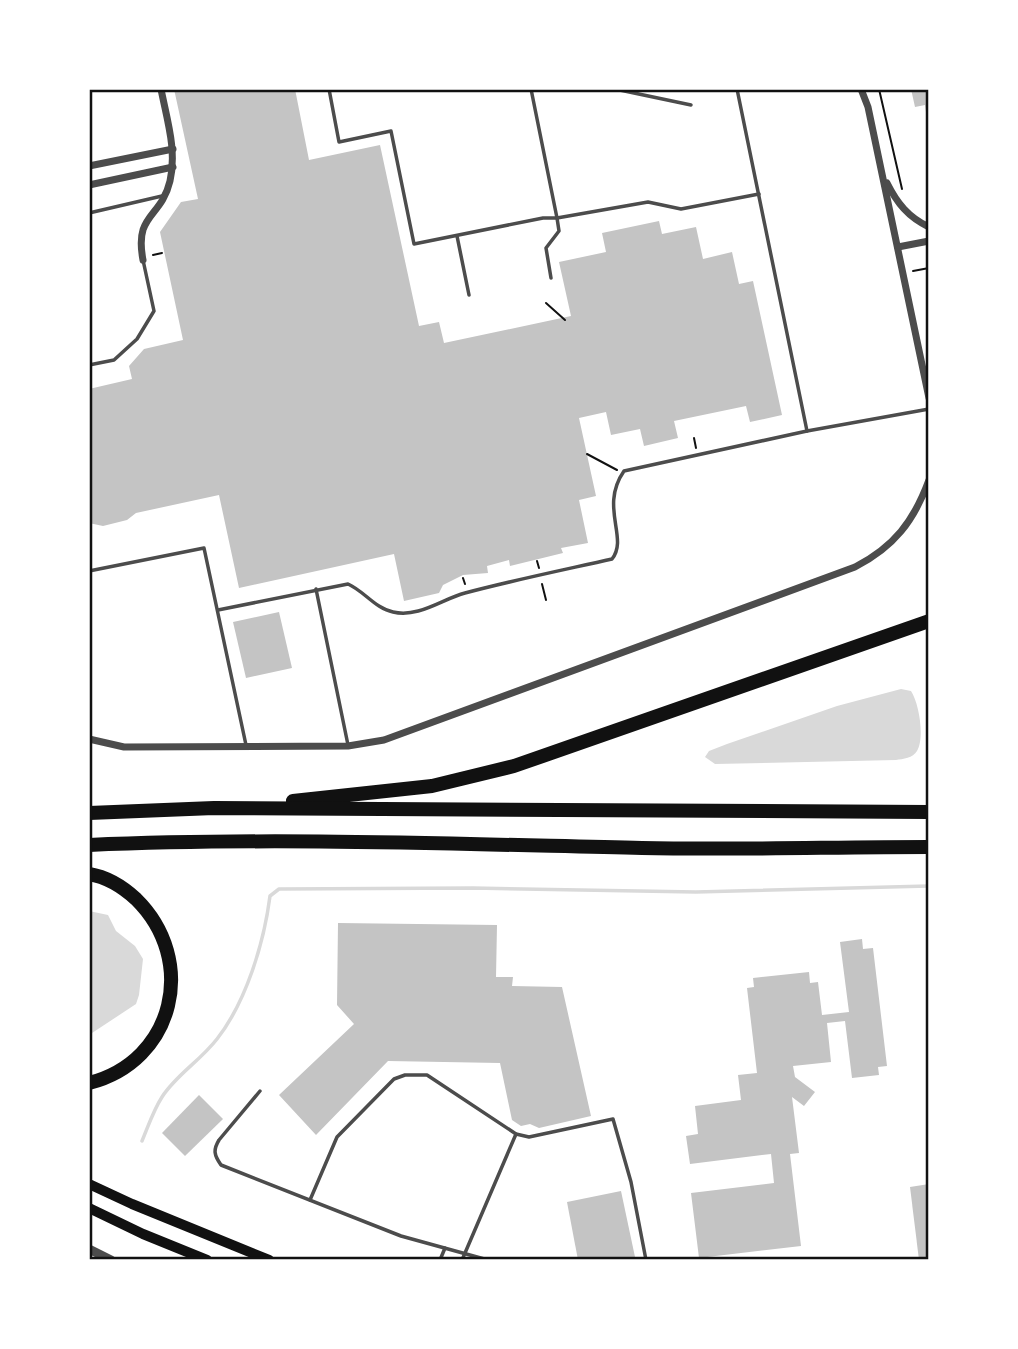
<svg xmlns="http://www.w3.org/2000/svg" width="1018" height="1349" font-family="Raleway,sans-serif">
<rect width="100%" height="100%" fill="#fff"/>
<g fill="#d9d9d9">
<path d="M901 689 911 691C919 703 925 738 917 751 913 758 903 759 896 760L715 764 705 757 709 751 727 744 837 706Z"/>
<polygon points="89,911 108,915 116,931 135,946 143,959 139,995 136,1004 89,1035"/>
</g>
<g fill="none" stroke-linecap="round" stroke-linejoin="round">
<path stroke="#d9d9d9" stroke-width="3.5" d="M142 1141C148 1127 153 1111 162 1097 176 1075 200 1061 217 1039 246 1002 264 943 270 896L279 889 473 888 696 892 929 886"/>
</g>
<g fill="#c4c4c4">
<polygon points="174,89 295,89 309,160 380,145 419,326 439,322 444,343 571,316 559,262 606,252 602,233 659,221 662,234 696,227 703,259 732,252 739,284 753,281 782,415 750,422 746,406 674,421 678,438 644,446 640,429 611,435 606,412 579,418 596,496 579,500 588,543 561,548 563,553 510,566 509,560 487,566 488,573 463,575 443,585 439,593 404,601 394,554 239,588 219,495 136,513 127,520 103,526 89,523 89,389 132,379 129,366 144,349 183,340 160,232 181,202 198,199"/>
<polygon points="911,89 929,89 929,112 926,112 925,105 915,107"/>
<polygon points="279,612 292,668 246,678 233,622"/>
<polygon points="338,923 497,925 496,977 513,977 512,986 562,987 591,1116 539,1128 530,1124 521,1126 512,1120 500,1063 388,1061 316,1135 279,1095 354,1024 337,1005"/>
<polygon points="862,939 863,949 873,948 887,1066 878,1067 879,1075 852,1078 845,1021 827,1023 831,1062 793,1066 795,1077 815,1092 804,1106 792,1097 799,1153 790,1154 801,1246 699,1258 691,1193 774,1183 771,1154 690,1164 686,1136 698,1134 695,1106 741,1100 738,1075 757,1073 747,988 754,987 753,978 809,972 810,983 818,982 822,1015 849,1012 840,942"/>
<polygon points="199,1095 223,1119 185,1156 162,1133"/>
<polygon points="929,1184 929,1260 919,1260 910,1187"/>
<polygon points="621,1191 635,1257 619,1260 578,1260 567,1202"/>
</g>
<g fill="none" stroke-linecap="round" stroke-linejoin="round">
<g stroke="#111" stroke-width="2">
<polyline points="879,89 902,189"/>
<polyline points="153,255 162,253"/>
<polyline points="913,271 929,268"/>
<polyline points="546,303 565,320"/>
<polyline points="694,438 696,448"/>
<polyline points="587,454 617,470"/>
<polyline points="537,561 539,568"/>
<polyline points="463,578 465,584"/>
<polyline points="542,584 546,600"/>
</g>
<g stroke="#4c4c4c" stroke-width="3.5">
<polyline points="329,89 339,142 391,131 414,244 543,218 557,218 531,89"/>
<polyline points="615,89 691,105"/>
<polyline points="737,89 807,431"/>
<polyline points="89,213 162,196"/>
<polyline points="457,236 469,295"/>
<polyline points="551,278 546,248 559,231 557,218 648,202 681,209 759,194"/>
<polyline points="89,365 114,360 137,339 154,311 143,260"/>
<polyline points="89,571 204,548 246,745"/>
<polyline points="316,589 348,745"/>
<path d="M218 610 348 584C364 591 376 609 393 612 419 618 442 599 465 593 514 580 563 570 612 559 629 538 599 507 624 471L807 431 929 409"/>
<path d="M260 1091 219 1140C213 1150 214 1155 221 1165L401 1236 488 1260"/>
<polyline points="310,1200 337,1137 394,1079 405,1075 427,1075 516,1134 529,1137 613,1119 631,1182 646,1260"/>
<polyline points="440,1260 445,1248"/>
<polyline points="462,1260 516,1134"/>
</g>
<g stroke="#4c4c4c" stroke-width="7">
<polyline points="861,89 868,107 929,398"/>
<polyline points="89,166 173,149"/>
<path d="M887 183C897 203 908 217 929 227"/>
<polyline points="89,185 173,167"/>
<polyline points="898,247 929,241"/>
<path d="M143 260C134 213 161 219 170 181 177 150 167 120 161 89"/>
<path d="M89 739 124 747 348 746 384 740 855 567C894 547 914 521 929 480"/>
</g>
<polyline stroke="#4c4c4c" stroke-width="9" points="89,1249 111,1260"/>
<g stroke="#111" stroke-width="10">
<polyline points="89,1184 132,1204 269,1260"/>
<polyline points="89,1208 143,1234 207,1260"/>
</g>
<g stroke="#111" stroke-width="14">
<polyline points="293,801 432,786 514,766 929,621"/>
<polyline points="89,813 214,808 929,812"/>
<path d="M89 845C273 837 458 844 642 848 737 850 833 847 929 847"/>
<path d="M89 874C107 877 123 887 136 899 198 960 175 1061 89 1083"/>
</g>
</g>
<rect width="1018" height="1349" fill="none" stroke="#ffffff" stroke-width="182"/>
<rect x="91" y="91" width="836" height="1167" fill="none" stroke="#111" stroke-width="2.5"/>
</svg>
